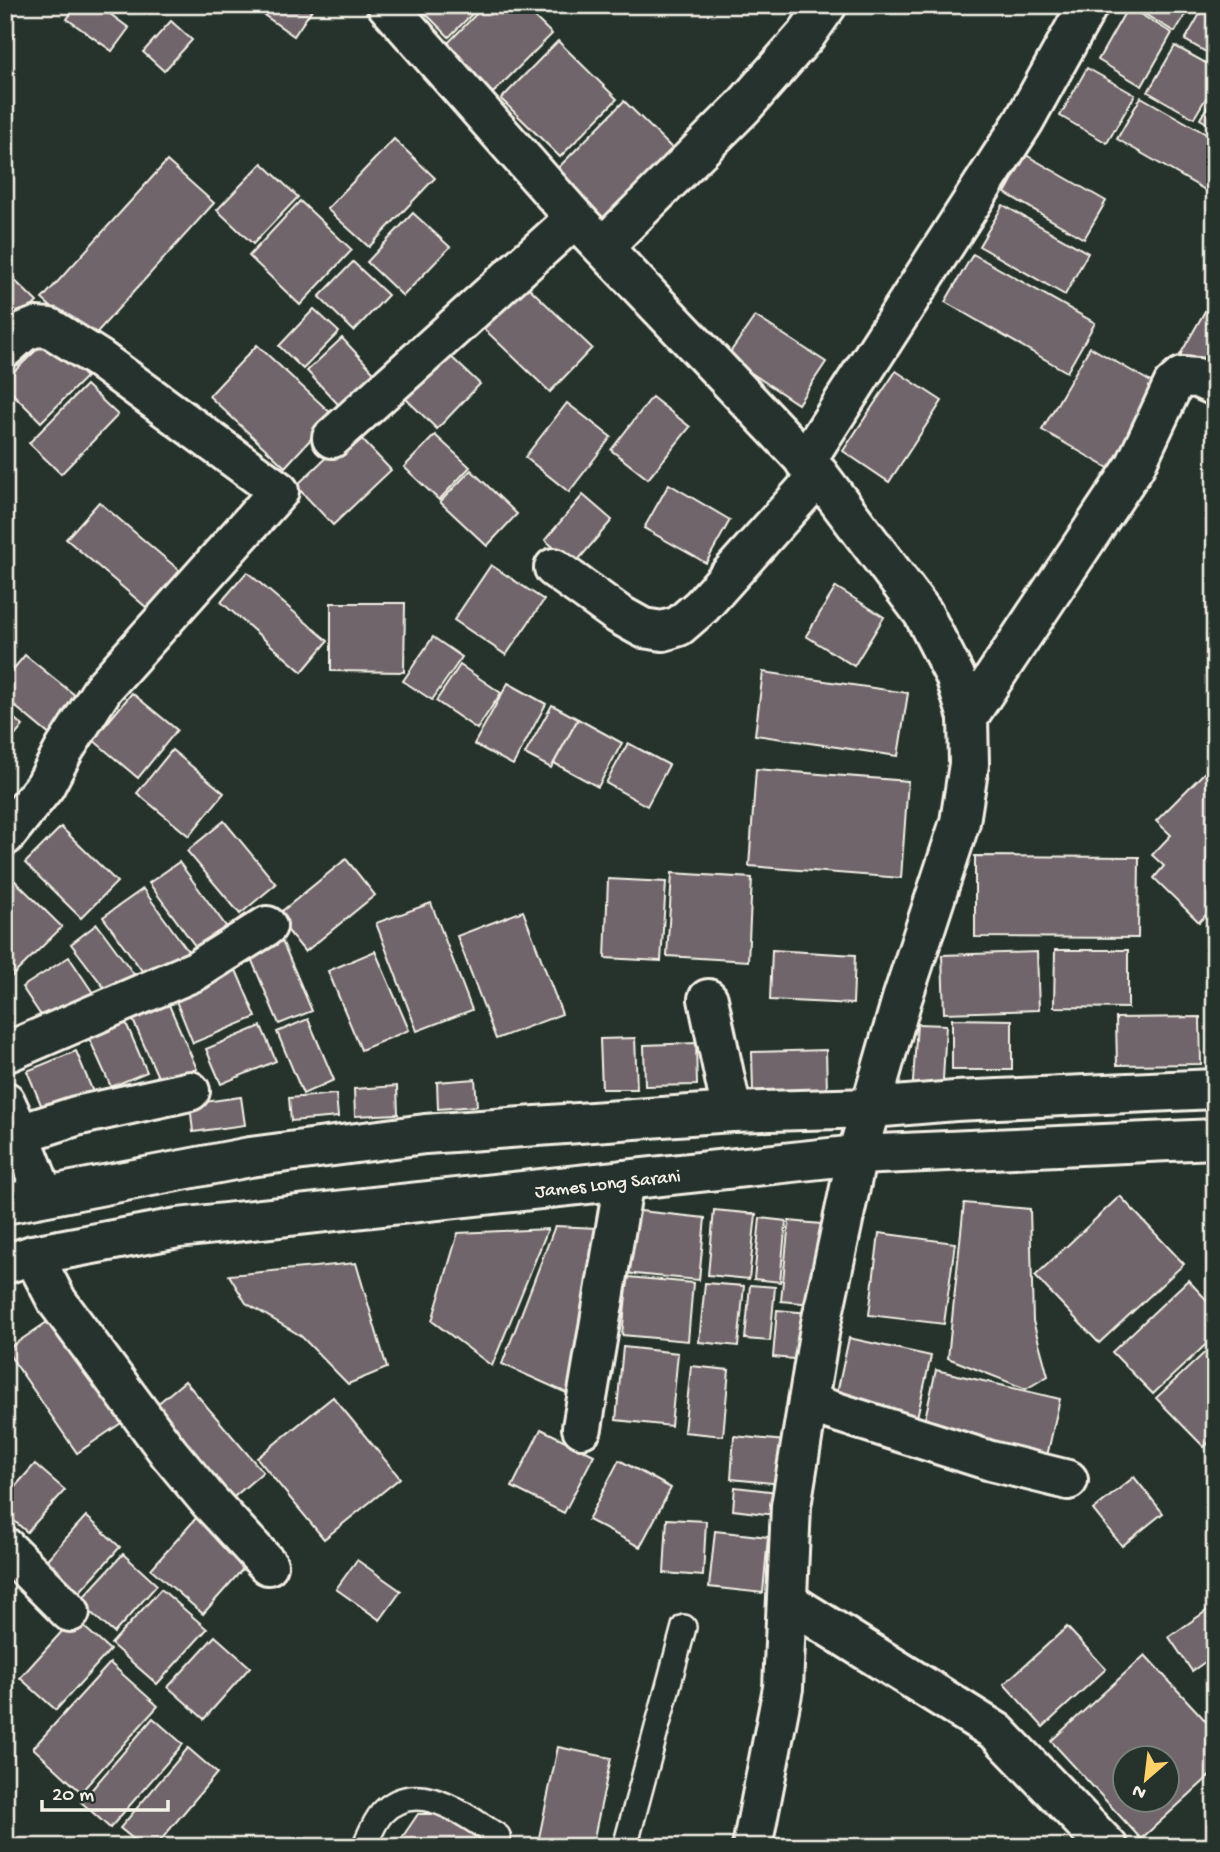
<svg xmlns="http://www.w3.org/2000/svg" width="1220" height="1852" font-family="'Gochi Hand',sans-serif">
<rect width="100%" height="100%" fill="#26332d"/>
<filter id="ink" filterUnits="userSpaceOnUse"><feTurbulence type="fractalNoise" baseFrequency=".0143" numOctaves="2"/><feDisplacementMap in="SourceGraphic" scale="14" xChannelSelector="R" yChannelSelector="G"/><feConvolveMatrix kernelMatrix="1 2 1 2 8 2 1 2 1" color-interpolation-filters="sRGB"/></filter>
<g filter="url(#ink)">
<g fill="#6f656b" stroke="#f4f1e8" stroke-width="2" fill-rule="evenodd">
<polygon points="77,5 98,5 129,28 112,51 67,19"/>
<polygon points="267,5 315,5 294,36 261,13"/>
<polygon points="417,5 481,5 449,37"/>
<polygon points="485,5 522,5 552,34 493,93 445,46"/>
<polygon points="1129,5 1191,5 1175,32"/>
<polygon points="1205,5 1215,5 1215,57 1185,40"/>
<polygon points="1128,7 1172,33 1142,86 1098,60"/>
<polygon points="171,21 192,40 164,71 143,52"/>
<polygon points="558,41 617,99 560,157 501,99"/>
<polygon points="1175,46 1215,68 1215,83 1194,118 1148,92"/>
<polygon points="1087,68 1135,95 1107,143 1060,116"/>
<polygon points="1215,93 1215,128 1200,119"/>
<polygon points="1141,97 1215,139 1214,195 1117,139"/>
<polygon points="624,101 679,155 607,227 553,173"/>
<polygon points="394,139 435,178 369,247 327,209"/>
<polygon points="1026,155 1106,201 1084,239 1005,193"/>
<polygon points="167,161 214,203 89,341 42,299"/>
<polygon points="262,163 298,197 253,244 217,210"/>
<polygon points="300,201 352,250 300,305 249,256"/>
<polygon points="1003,205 1088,253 1065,295 979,246"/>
<polygon points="413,213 450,247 403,296 367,262"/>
<polygon points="973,254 1095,323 1067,372 945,302"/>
<polygon points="353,262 388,295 354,331 319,297"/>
<polygon points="5,271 37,302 7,333 5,330"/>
<polygon points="524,283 592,348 550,392 482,327"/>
<polygon points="1213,297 1215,298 1215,375 1180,355"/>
<polygon points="314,309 339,332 303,369 279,346"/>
<polygon points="755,316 826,362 798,404 727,357"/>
<polygon points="342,338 385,384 350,417 307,371"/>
<polygon points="48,339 86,377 41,422 5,386 5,380"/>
<polygon points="257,345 333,415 285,467 209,396"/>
<polygon points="1090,347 1158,386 1110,469 1042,430"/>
<polygon points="447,353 480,384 437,429 405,398"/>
<polygon points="896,371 942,401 889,482 843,451"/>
<polygon points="86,385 118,415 61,474 29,443"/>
<polygon points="652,397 690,427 648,479 611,450"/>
<polygon points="567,403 611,437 569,492 525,457"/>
<polygon points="354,431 391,470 333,525 296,486"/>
<polygon points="435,435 470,467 439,500 404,467"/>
<polygon points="471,470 517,514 487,546 440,502"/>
<polygon points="669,484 730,520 706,563 644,528"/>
<polygon points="583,495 612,520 574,565 545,540"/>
<polygon points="99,502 185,575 153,613 66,539"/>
<polygon points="491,565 544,600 506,655 454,620"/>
<polygon points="247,572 328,641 302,672 221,602"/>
<polygon points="836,587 884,617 854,666 806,636"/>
<polygon points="331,603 405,603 404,672 331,671"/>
<polygon points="433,637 462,657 432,700 403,681"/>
<polygon points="25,655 87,705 57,741 5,698 5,679"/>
<polygon points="460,665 501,693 477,729 436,701"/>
<polygon points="763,672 908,693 898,756 755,735"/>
<polygon points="508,683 546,704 513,765 474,744"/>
<polygon points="132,693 177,730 138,778 93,740"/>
<polygon points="552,705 578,719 551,768 525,754"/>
<polygon points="5,711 23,726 5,748"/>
<polygon points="578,719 622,743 598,787 554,763"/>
<polygon points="628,743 669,765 647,806 606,783"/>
<polygon points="172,750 224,793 189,836 137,793"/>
<polygon points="1215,762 1215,909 1213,908 1199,922 1154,878 1164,866 1152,855 1171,835 1156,821"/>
<polygon points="756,769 908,781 901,878 749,866"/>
<polygon points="224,821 276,884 240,914 187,851"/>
<polygon points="61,827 117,882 81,918 25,863"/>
<polygon points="975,856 1139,857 1138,938 975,937"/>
<polygon points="346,859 375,895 305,952 276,916"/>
<polygon points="179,862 242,948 212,969 149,883"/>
<polygon points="672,873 752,878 748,961 667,956"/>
<polygon points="9,875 62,927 5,983 5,879"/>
<polygon points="608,879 666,882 661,961 605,958"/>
<polygon points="143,889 196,962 156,990 103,917"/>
<polygon points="431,903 472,1010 417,1031 376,923"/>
<polygon points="523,911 562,1014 496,1039 457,936"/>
<polygon points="97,924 147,992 122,1011 71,944"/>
<polygon points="280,936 312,1011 279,1024 247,949"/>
<polygon points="772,950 855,955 853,1004 770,1000"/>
<polygon points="1055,950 1128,950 1128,1008 1054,1007"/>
<polygon points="375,951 409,1030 361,1050 328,971"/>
<polygon points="1037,952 1039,1010 944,1013 942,955"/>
<polygon points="69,957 103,1008 56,1038 22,987"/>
<polygon points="236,970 256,1017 193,1043 174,996"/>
<polygon points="169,1005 197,1069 161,1084 133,1020"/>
<polygon points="1200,1017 1201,1064 1117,1065 1116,1018"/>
<polygon points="308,1019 334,1080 303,1094 277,1032"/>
<polygon points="952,1019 1012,1020 1012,1070 952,1070"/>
<polygon points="126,1023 147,1072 111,1087 89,1038"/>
<polygon points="917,1024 946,1025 942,1098 912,1096"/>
<polygon points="261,1026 276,1061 221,1084 206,1049"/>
<polygon points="635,1038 637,1089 602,1089 600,1039"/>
<polygon points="696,1043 697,1085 645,1086 644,1045"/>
<polygon points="826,1050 827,1091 753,1093 752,1052"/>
<polygon points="76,1051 93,1092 44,1112 27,1071"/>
<polygon points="475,1079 477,1106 438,1109 437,1082"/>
<polygon points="397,1086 398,1114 355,1116 354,1089"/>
<polygon points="336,1094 338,1117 291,1121 289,1098"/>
<polygon points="241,1097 245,1125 193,1132 190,1104"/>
<polygon points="1120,1196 1184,1264 1099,1343 1035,1276"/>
<polygon points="964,1203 1030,1209 1033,1321 1048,1376 1026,1389 948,1358"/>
<polygon points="631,1210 705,1218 699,1280 624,1273"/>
<polygon points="714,1210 756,1214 749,1279 708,1275"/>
<polygon points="760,1218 786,1221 780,1282 754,1279"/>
<polygon points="789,1221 821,1224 812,1304 781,1301"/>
<polygon points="555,1226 597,1228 580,1399 502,1364"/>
<polygon points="548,1229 492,1366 432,1321 458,1233"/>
<polygon points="879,1233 955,1243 944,1324 869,1315"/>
<polygon points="356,1263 387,1368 348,1384 301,1336 246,1303 229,1275"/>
<polygon points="628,1277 693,1283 688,1341 622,1335"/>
<polygon points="1188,1280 1215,1309 1215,1336 1153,1394 1112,1352"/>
<polygon points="705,1283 744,1286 738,1346 699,1342"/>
<polygon points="750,1285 775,1287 770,1341 745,1339"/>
<polygon points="777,1310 809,1313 804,1360 773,1357"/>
<polygon points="59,1314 130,1417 77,1453 6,1350"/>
<polygon points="849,1338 931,1356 915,1426 834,1407"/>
<polygon points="1215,1343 1215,1437 1204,1447 1156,1398"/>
<polygon points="623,1347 678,1353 671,1426 616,1420"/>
<polygon points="691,1366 729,1370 723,1436 684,1432"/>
<polygon points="936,1370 1060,1399 1045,1465 921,1436"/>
<polygon points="185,1381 263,1472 228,1502 150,1410"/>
<polygon points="333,1397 400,1478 324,1539 257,1458"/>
<polygon points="541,1429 594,1455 564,1513 512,1487"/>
<polygon points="734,1436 786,1441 782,1484 731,1479"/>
<polygon points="619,1460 671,1488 640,1547 588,1520"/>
<polygon points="35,1464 65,1490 27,1532 5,1513 5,1498"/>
<polygon points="1134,1477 1163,1513 1122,1546 1093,1510"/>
<polygon points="735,1487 778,1492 775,1515 733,1510"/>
<polygon points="86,1516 120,1547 74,1598 40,1567"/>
<polygon points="197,1517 248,1563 203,1614 151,1569"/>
<polygon points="667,1519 706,1521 703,1576 664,1573"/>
<polygon points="715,1531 768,1537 763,1593 709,1587"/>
<polygon points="123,1554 157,1585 114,1633 79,1602"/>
<polygon points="357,1560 401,1591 380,1620 336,1589"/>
<polygon points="161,1589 207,1629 157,1684 111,1644"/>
<polygon points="1215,1605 1215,1675 1205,1662 1192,1671 1169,1637"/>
<polygon points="74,1618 110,1650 56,1710 20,1678"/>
<polygon points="1067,1627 1106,1669 1043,1727 1004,1684"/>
<polygon points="215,1636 250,1667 204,1719 168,1687"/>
<path d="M1145 1655 1215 1731V1771L1141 1839 1051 1741ZM1126 1758H1168V1800H1126Z"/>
<polygon points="110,1663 158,1706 81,1792 33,1748"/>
<polygon points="153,1718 183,1744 110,1828 81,1802"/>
<polygon points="558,1747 611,1758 592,1847 537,1847"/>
<polygon points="188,1748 217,1773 155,1847 143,1847 120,1828"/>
<polygon points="418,1814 438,1814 496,1847 400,1847 399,1842"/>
</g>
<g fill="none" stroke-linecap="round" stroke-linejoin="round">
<defs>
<g id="lane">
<path d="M364 1847C369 1836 374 1822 382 1813 417 1776 466 1816 498 1836"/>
<polyline points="625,1847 684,1627"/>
</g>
<g id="street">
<polyline points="387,5 575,218 819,475 923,613 955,676 968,717 969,764 960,822 902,999 857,1155 820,1328 791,1506 783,1688 752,1847"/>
<polyline points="603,247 743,107 806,35 827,5"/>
<polyline points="5,348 23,332 36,327 50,328 99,359 279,491 104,687 64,750 45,786 5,836"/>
<polyline points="332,438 575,218"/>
<polyline points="805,462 1024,121 1088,5"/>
<polyline points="554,568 618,614 643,628 663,631 679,626 702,606 819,475"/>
<polyline points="968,717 1135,466 1173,385 1182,377 1197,378 1215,386"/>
<polyline points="708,999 732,1112"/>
<polyline points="5,1053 195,971 267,926"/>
<polyline points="5,1101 20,1134 76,1116 190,1091"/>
<polyline points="20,1134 44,1196"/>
<polyline points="33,1255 57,1301 169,1453 209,1501 268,1565"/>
<polyline points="808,1403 991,1461 1068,1480"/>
<polyline points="582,1428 624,1180"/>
<polyline points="5,1547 70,1612"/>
<polyline points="787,1601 997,1732 1108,1847"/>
</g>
<g id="secondary">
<polyline points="5,1204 250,1157 425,1134 732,1112 872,1108 955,1101 1215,1089"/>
<path id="s1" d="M5 1264 33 1255 178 1228 857 1155 1215 1139"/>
</g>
</defs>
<use href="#lane" stroke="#f4f1e8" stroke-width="28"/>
<use href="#street" stroke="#f4f1e8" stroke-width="44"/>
<use href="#secondary" stroke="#f4f1e8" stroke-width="44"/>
<use href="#lane" stroke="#26332d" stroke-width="23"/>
<use href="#street" stroke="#26332d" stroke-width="38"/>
<use href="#secondary" stroke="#26332d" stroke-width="38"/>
</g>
</g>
<g text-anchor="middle" stroke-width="7" stroke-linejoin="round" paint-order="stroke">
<g font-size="19" fill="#f4f1e8" stroke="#26332d">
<text dy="7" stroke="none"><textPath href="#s1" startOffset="609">James Long Sarani</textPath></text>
</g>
</g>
<rect width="1220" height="1852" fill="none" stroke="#26332d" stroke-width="28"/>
<rect x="14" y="14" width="1192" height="1824" fill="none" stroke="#f4f1e8" stroke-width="2.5" filter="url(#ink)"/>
<g transform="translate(1146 1779) rotate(208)"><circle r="33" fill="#26332d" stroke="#787f78" stroke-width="2"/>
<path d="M0-5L12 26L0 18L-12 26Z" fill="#ffd166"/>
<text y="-10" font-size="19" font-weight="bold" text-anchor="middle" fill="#f4f1e8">N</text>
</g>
<path d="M42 1800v10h126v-10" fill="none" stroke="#f4f1e8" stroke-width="3.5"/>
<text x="52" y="1800" font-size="21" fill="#f4f1e8" stroke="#26332d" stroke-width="5" paint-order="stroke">20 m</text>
</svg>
